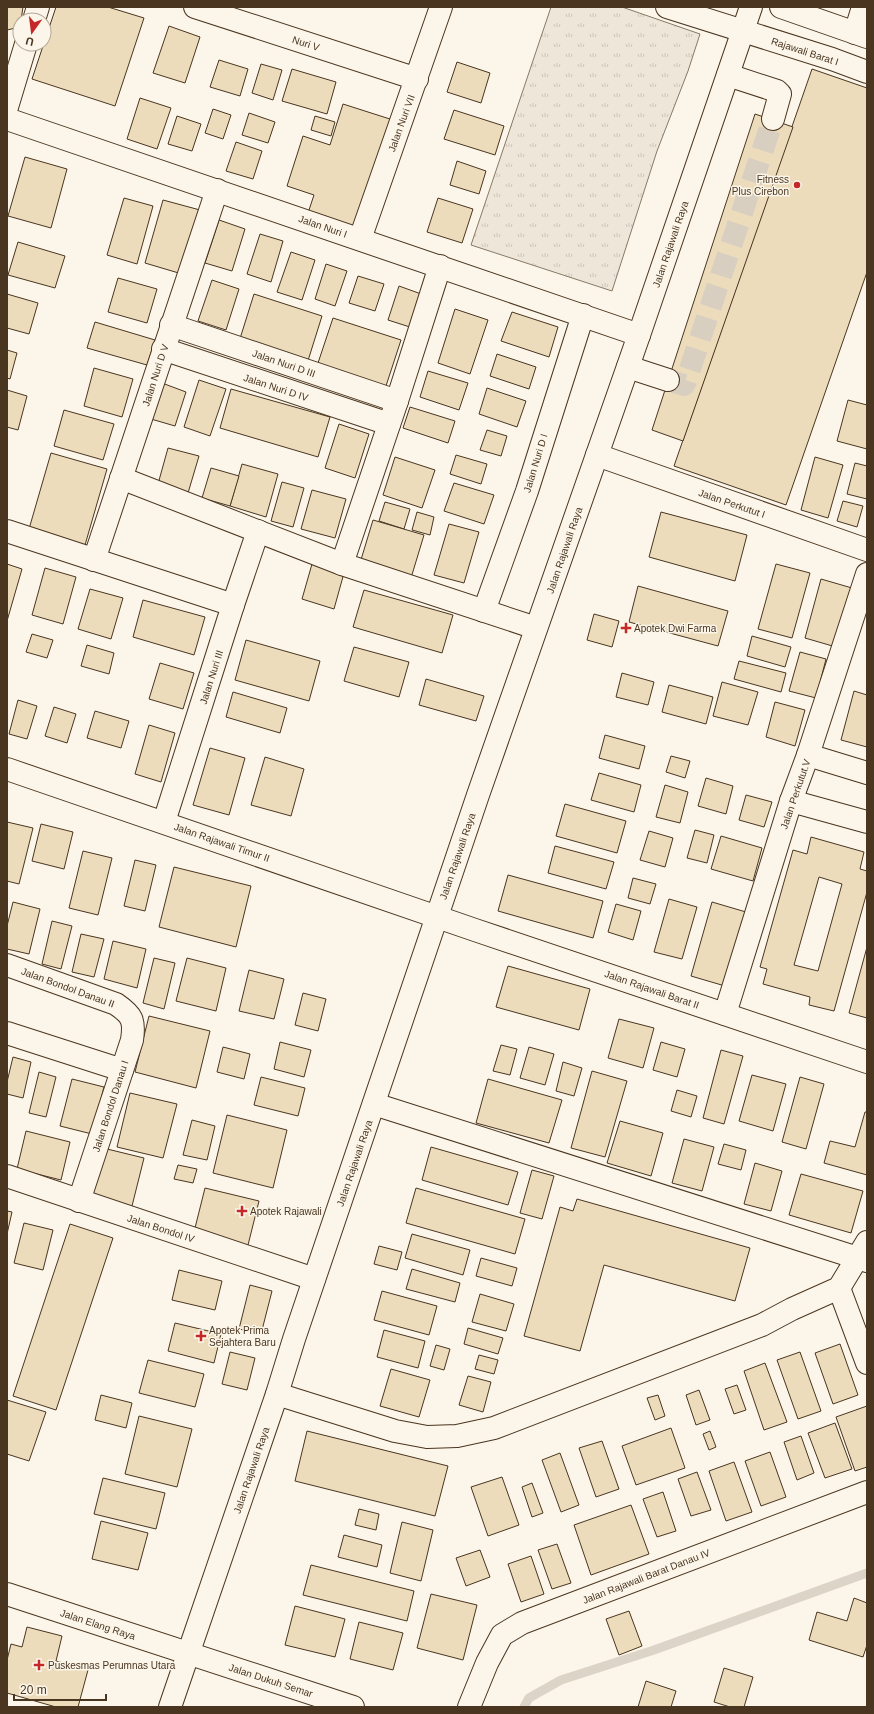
<svg xmlns="http://www.w3.org/2000/svg" width="874" height="1714" font-family="Arial,sans-serif">
<defs>
<pattern id="grass-tufts" width="24" height="20" patternUnits="userSpaceOnUse"><rect width="24" height="20" fill="#ede6d9"/><path d="M3 7l-1-3M5 7V3M7 7l1-3M15 17l-1-3M17 17v-4M19 17l1-3" fill="none" stroke="#cdc6ba"/></pattern>
</defs>
<rect width="100%" height="100%" fill="#fbf6e9"/>
<polygon fill="url(#grass-tufts)" stroke="#887966" points="551,7 622,7 700,34 688,71 657,151 612,291 471,245"/>
<g fill="none" stroke-linecap="round" stroke-linejoin="round">
<polyline stroke="#dcd4c6" stroke-width="9" points="524,1707 529,1698 561,1680 654,1650 867,1573"/>
</g>
<g fill="#ecdcbc" stroke="#4a3520" fill-rule="evenodd">
<polygon points="7,7 23,7 20,27 7,30"/>
<polygon points="56,7 108,7 144,18 115,106 32,79"/>
<polygon points="169,26 200,37 185,83 153,73"/>
<polygon points="219,60 248,69 240,96 210,87"/>
<polygon points="457,62 490,73 481,103 447,92"/>
<polygon points="261,64 282,70 273,100 252,93"/>
<polygon points="292,69 336,82 327,114 282,101"/>
<polygon points="812,69 867,88 867,272 786,505 674,466"/>
<polygon points="140,98 171,108 157,149 127,139"/>
<polygon points="343,104 393,120 358,229 308,213 314,195 287,186 303,136 330,145"/>
<polygon points="213,109 231,115 223,139 205,133"/>
<polygon points="454,110 504,126 495,155 444,139"/>
<polygon points="249,113 275,122 268,143 242,135"/>
<polygon points="755,114 793,127 683,441 652,430"/>
<polygon points="177,116 201,124 192,151 168,144"/>
<polygon points="315,116 335,122 331,136 311,130"/>
<polygon points="236,142 262,151 253,179 226,171"/>
<polygon points="25,157 67,169 51,228 8,216"/>
<polygon points="457,161 486,171 479,194 450,185"/>
<polygon points="124,198 153,206 137,264 107,255"/>
<polygon points="438,198 473,209 462,243 427,232"/>
<polygon points="163,200 200,210 182,274 145,263"/>
<polygon points="219,220 245,229 232,271 205,263"/>
<polygon points="260,234 283,241 271,282 247,274"/>
<polygon points="18,242 65,256 55,288 8,275"/>
<polygon points="291,252 315,260 302,300 277,292"/>
<polygon points="326,264 347,271 335,306 315,299"/>
<polygon points="358,276 384,284 375,311 349,303"/>
<polygon points="118,278 157,289 147,323 108,312"/>
<polygon points="212,280 239,289 226,330 198,321"/>
<polygon points="399,286 424,295 413,328 388,320"/>
<polygon points="7,294 38,303 29,334 7,328"/>
<polygon points="254,294 322,316 306,367 238,345"/>
<polygon points="455,309 488,320 470,374 438,363"/>
<polygon points="512,312 558,327 549,357 501,341"/>
<polygon points="333,318 401,340 384,392 316,369"/>
<polygon points="95,322 155,340 147,365 87,348"/>
<polygon points="7,350 17,353 10,379 7,378"/>
<polygon points="497,354 536,367 529,389 490,376"/>
<polygon points="94,368 133,379 122,417 84,406"/>
<polygon points="428,371 468,383 459,410 420,397"/>
<polygon points="199,380 226,389 210,436 184,427"/>
<polygon points="162,383 186,392 175,426 151,419"/>
<polygon points="487,388 526,401 517,427 479,414"/>
<polygon points="231,389 330,417 318,457 220,428"/>
<polygon points="7,390 27,396 18,430 7,427"/>
<polygon points="848,400 867,405 867,449 837,441"/>
<polygon points="410,407 455,421 448,443 403,428"/>
<polygon points="64,410 114,424 103,460 54,446"/>
<polygon points="339,424 369,434 355,478 325,468"/>
<polygon points="487,430 507,436 501,456 480,450"/>
<polygon points="168,448 199,456 188,493 158,484"/>
<polygon points="51,453 107,469 85,545 29,529"/>
<polygon points="456,455 487,464 481,484 450,474"/>
<polygon points="395,457 435,470 422,508 383,495"/>
<polygon points="815,457 843,465 828,518 801,510"/>
<polygon points="855,463 867,466 867,499 847,494"/>
<polygon points="242,464 278,474 266,517 230,506"/>
<polygon points="211,468 239,476 230,506 202,498"/>
<polygon points="282,482 304,488 293,527 271,521"/>
<polygon points="454,483 494,495 484,524 444,511"/>
<polygon points="312,490 346,499 335,538 301,529"/>
<polygon points="843,501 863,506 857,527 837,521"/>
<polygon points="385,502 410,509 404,529 379,521"/>
<polygon points="417,512 434,517 430,535 412,530"/>
<polygon points="661,512 747,535 735,581 649,557"/>
<polygon points="373,520 424,535 411,578 360,563"/>
<polygon points="449,524 479,532 464,583 434,575"/>
<polygon points="7,564 22,569 7,621"/>
<polygon points="312,564 344,573 334,609 302,599"/>
<polygon points="776,564 810,573 792,638 758,629"/>
<polygon points="45,568 76,577 63,624 32,615"/>
<polygon points="821,579 852,588 836,647 805,638"/>
<polygon points="638,586 728,611 718,646 629,622"/>
<polygon points="90,589 123,598 111,639 78,629"/>
<polygon points="364,590 453,615 442,653 353,627"/>
<polygon points="143,600 205,617 194,655 133,637"/>
<polygon points="594,614 619,621 612,647 587,640"/>
<polygon points="32,634 53,640 47,658 26,652"/>
<polygon points="752,636 791,647 785,667 747,656"/>
<polygon points="246,640 320,661 309,701 235,680"/>
<polygon points="87,645 114,653 109,674 81,666"/>
<polygon points="354,647 409,662 399,697 344,681"/>
<polygon points="800,652 826,659 816,698 789,691"/>
<polygon points="739,661 786,673 781,692 734,679"/>
<polygon points="160,663 194,673 183,709 149,699"/>
<polygon points="622,673 654,682 648,705 616,697"/>
<polygon points="426,679 484,696 476,721 419,705"/>
<polygon points="722,682 758,692 748,725 713,716"/>
<polygon points="669,685 713,697 706,724 662,712"/>
<polygon points="854,691 867,695 867,747 841,740"/>
<polygon points="233,692 287,708 280,733 226,717"/>
<polygon points="18,700 37,706 27,739 9,734"/>
<polygon points="775,702 805,710 795,746 766,737"/>
<polygon points="54,707 76,714 67,743 45,736"/>
<polygon points="95,711 129,721 121,748 87,738"/>
<polygon points="149,725 175,733 161,782 135,774"/>
<polygon points="605,735 645,746 639,769 599,758"/>
<polygon points="210,748 245,758 229,815 193,805"/>
<polygon points="671,756 690,761 685,778 666,772"/>
<polygon points="265,757 304,769 291,816 251,805"/>
<polygon points="599,773 641,785 634,812 591,800"/>
<polygon points="706,778 733,786 726,814 698,806"/>
<polygon points="665,785 688,792 680,823 656,817"/>
<polygon points="746,795 772,802 764,827 739,820"/>
<polygon points="565,804 626,821 617,853 556,836"/>
<polygon points="7,822 33,828 19,884 7,881"/>
<polygon points="41,824 73,832 64,869 32,861"/>
<polygon points="695,830 714,835 707,863 687,858"/>
<polygon points="649,831 673,838 665,867 640,860"/>
<polygon points="721,836 762,848 753,881 711,869"/>
<path d="M811 837 864 852 860 869 867 871V892L834 1011 809 1005 810 997 763 984 767 969 760 967 793 850 807 854ZM819 877 842 884 818 971 794 965Z"/>
<polygon points="555,846 614,862 606,889 548,873"/>
<polygon points="83,851 112,858 98,915 69,908"/>
<polygon points="135,860 156,865 145,911 124,906"/>
<polygon points="174,867 251,886 236,947 159,927"/>
<polygon points="508,875 603,901 593,938 498,911"/>
<polygon points="633,878 656,884 650,904 628,898"/>
<polygon points="669,899 697,907 682,959 654,952"/>
<polygon points="13,902 40,909 29,954 7,949 7,926"/>
<polygon points="712,902 746,912 725,986 691,976"/>
<polygon points="616,904 641,911 633,940 608,932"/>
<polygon points="52,921 72,926 61,969 42,964"/>
<polygon points="81,934 104,939 94,977 72,972"/>
<polygon points="113,941 146,949 137,988 104,979"/>
<polygon points="867,947 867,1018 849,1013"/>
<polygon points="154,958 175,963 164,1009 143,1003"/>
<polygon points="187,958 226,968 216,1011 176,1001"/>
<polygon points="508,966 590,989 579,1030 496,1007"/>
<polygon points="249,970 284,979 274,1019 239,1011"/>
<polygon points="303,993 326,999 318,1031 295,1025"/>
<polygon points="149,1016 210,1031 196,1088 135,1072"/>
<polygon points="619,1019 654,1028 643,1068 608,1058"/>
<polygon points="280,1042 311,1050 304,1077 274,1069"/>
<polygon points="661,1042 685,1049 677,1077 653,1070"/>
<polygon points="501,1045 517,1049 510,1075 493,1071"/>
<polygon points="223,1047 250,1054 244,1079 217,1072"/>
<polygon points="529,1047 554,1054 545,1085 520,1078"/>
<polygon points="721,1050 743,1056 724,1124 703,1118"/>
<polygon points="13,1057 31,1062 23,1098 7,1094 7,1082"/>
<polygon points="563,1062 582,1068 574,1096 556,1091"/>
<polygon points="592,1071 627,1081 605,1157 571,1148"/>
<polygon points="39,1072 56,1077 46,1117 29,1113"/>
<polygon points="752,1075 786,1084 773,1131 739,1121"/>
<polygon points="261,1077 305,1088 298,1116 254,1105"/>
<polygon points="800,1077 824,1084 806,1149 782,1142"/>
<polygon points="72,1079 104,1087 92,1134 60,1126"/>
<polygon points="488,1079 562,1100 549,1143 476,1123"/>
<polygon points="677,1090 697,1096 691,1117 671,1111"/>
<polygon points="130,1093 177,1104 163,1158 117,1147"/>
<polygon points="865,1112 867,1112 867,1175 824,1163 830,1141 855,1147"/>
<polygon points="227,1115 287,1130 273,1188 213,1173"/>
<polygon points="192,1120 215,1126 207,1160 183,1155"/>
<polygon points="620,1121 663,1133 651,1176 607,1163"/>
<polygon points="26,1131 70,1142 61,1180 17,1169"/>
<polygon points="684,1139 714,1147 702,1191 672,1183"/>
<polygon points="724,1144 746,1150 741,1170 718,1164"/>
<polygon points="431,1147 518,1172 508,1205 422,1180"/>
<polygon points="103,1148 144,1158 131,1210 90,1199"/>
<polygon points="755,1163 782,1171 771,1211 744,1204"/>
<polygon points="178,1165 197,1169 193,1183 174,1179"/>
<polygon points="532,1170 554,1176 542,1219 520,1213"/>
<polygon points="801,1174 863,1191 851,1233 789,1215"/>
<polygon points="205,1188 259,1201 247,1249 193,1236"/>
<polygon points="416,1188 525,1219 515,1254 406,1223"/>
<polygon points="577,1199 750,1248 735,1301 604,1265 580,1351 524,1336 560,1207 573,1211"/>
<polygon points="7,1211 12,1212 7,1234"/>
<polygon points="24,1223 53,1230 43,1270 14,1263"/>
<polygon points="70,1224 113,1238 56,1410 13,1396"/>
<polygon points="412,1234 470,1250 463,1275 405,1258"/>
<polygon points="379,1246 402,1252 397,1270 374,1264"/>
<polygon points="481,1258 517,1268 512,1286 476,1276"/>
<polygon points="412,1269 460,1283 455,1302 406,1289"/>
<polygon points="179,1270 222,1281 215,1310 172,1300"/>
<polygon points="250,1285 272,1291 261,1334 239,1329"/>
<polygon points="382,1291 437,1306 429,1335 374,1320"/>
<polygon points="480,1294 514,1304 506,1331 472,1322"/>
<polygon points="175,1323 221,1334 214,1363 168,1351"/>
<polygon points="468,1328 503,1338 498,1354 464,1344"/>
<polygon points="384,1330 425,1341 418,1368 377,1357"/>
<polygon points="840,1344 858,1395 833,1404 815,1353"/>
<polygon points="436,1345 450,1349 444,1370 430,1366"/>
<polygon points="230,1352 255,1358 247,1390 222,1384"/>
<polygon points="800,1352 821,1411 798,1419 777,1360"/>
<polygon points="479,1355 498,1360 494,1374 475,1369"/>
<polygon points="148,1360 204,1374 195,1407 139,1393"/>
<polygon points="765,1363 787,1422 764,1430 744,1371"/>
<polygon points="391,1369 430,1380 419,1417 380,1406"/>
<polygon points="468,1376 491,1382 483,1412 459,1405"/>
<polygon points="737,1385 746,1410 734,1414 725,1389"/>
<polygon points="699,1390 710,1420 696,1425 686,1395"/>
<polygon points="101,1395 132,1403 126,1428 95,1420"/>
<polygon points="658,1395 665,1416 655,1420 647,1398"/>
<polygon points="7,1400 46,1412 29,1461 7,1454"/>
<polygon points="867,1406 867,1467 855,1471 836,1417"/>
<polygon points="139,1416 192,1429 177,1487 125,1474"/>
<polygon points="835,1423 852,1469 825,1478 808,1433"/>
<polygon points="671,1428 685,1468 636,1485 622,1446"/>
<polygon points="307,1431 448,1466 435,1516 295,1481"/>
<polygon points="710,1431 716,1447 709,1450 703,1434"/>
<polygon points="801,1436 814,1473 797,1480 784,1442"/>
<polygon points="602,1441 619,1489 596,1497 579,1448"/>
<polygon points="770,1452 786,1497 761,1506 745,1461"/>
<polygon points="560,1453 579,1505 561,1512 542,1460"/>
<polygon points="734,1462 752,1512 726,1521 709,1471"/>
<polygon points="697,1472 711,1510 691,1516 678,1479"/>
<polygon points="502,1477 519,1525 488,1536 471,1487"/>
<polygon points="103,1478 165,1493 156,1529 94,1514"/>
<polygon points="532,1483 543,1513 532,1517 522,1487"/>
<polygon points="663,1492 676,1531 657,1537 643,1499"/>
<polygon points="631,1505 649,1554 591,1575 574,1525"/>
<polygon points="359,1509 379,1514 376,1530 355,1525"/>
<polygon points="101,1521 148,1533 138,1570 92,1559"/>
<polygon points="402,1522 433,1530 421,1581 390,1573"/>
<polygon points="344,1535 382,1545 377,1567 338,1557"/>
<polygon points="557,1544 571,1583 552,1589 538,1550"/>
<polygon points="480,1550 490,1577 466,1586 456,1558"/>
<polygon points="531,1556 544,1594 521,1602 508,1564"/>
<polygon points="311,1565 414,1591 407,1621 303,1595"/>
<polygon points="431,1594 477,1605 463,1660 417,1648"/>
<polygon points="854,1598 867,1603 867,1645 863,1657 809,1640 817,1612 847,1621"/>
<polygon points="295,1606 345,1619 335,1657 285,1645"/>
<polygon points="629,1611 642,1646 619,1655 606,1619"/>
<polygon points="359,1622 403,1633 393,1670 350,1659"/>
<polygon points="27,1627 62,1636 56,1661 88,1670 78,1707 56,1707 7,1693 7,1660 11,1644 22,1647"/>
<polygon points="724,1668 753,1677 744,1707 730,1707 714,1702"/>
<polygon points="646,1681 676,1691 671,1707 638,1707"/>
</g>
<g fill="none" stroke-linecap="round" stroke-linejoin="round">
<polyline stroke="#d8cfc1" stroke-width="22" stroke-dasharray="22 11" stroke-linecap="butt" points="668,380 684,385 686,381 773,119"/>
<defs>
<g id="minor">
<polyline points="195,7 417,79"/>
<polyline points="667,7 832,59 867,72"/>
<polyline points="781,7 867,37"/>
<polyline points="34,20 38,7"/>
<polyline points="855,33 863,7"/>
<polyline points="728,75 777,91 780,94 773,119"/>
<polyline points="7,107 26,44"/>
<polyline points="7,119 639,335"/>
<polyline points="360,239 441,7"/>
<polyline points="171,325 397,401"/>
<polyline points="163,349 389,424"/>
<polyline points="628,367 668,380"/>
<polyline points="597,455 867,550"/>
<polyline points="121,478 342,564 536,628"/>
<polyline points="7,531 233,605"/>
<polyline points="94,560 217,190"/>
<polyline points="342,564 397,401 440,266"/>
<polyline points="484,611 527,491 583,315"/>
<polyline points="808,755 867,773"/>
<polyline points="7,769 475,930 867,1062"/>
<polyline points="791,801 867,822"/>
<polyline points="164,822 233,605 258,531"/>
<path d="M7 965 116 1004C132 1015 135 1020 132 1040L79 1201"/>
<polyline points="725,1014 791,801 808,755 867,574"/>
<polyline points="7,1033 122,1070"/>
<polyline points="374,1104 867,1261"/>
<polyline points="7,1176 314,1279"/>
<polyline points="839,1288 867,1363"/>
<polyline points="277,1394 395,1431 427,1437 457,1436 494,1428 762,1325 792,1309 839,1288 867,1242"/>
<polyline points="7,1594 353,1707"/>
<polyline points="170,1707 277,1394 294,1339 478,795 639,335 751,7"/>
<polyline points="469,1707 487,1663 502,1635 522,1623 867,1492"/>
</g>
</defs>
<use href="#minor" stroke="#4a3520" stroke-width="24"/>
<use href="#minor" stroke="#fbf6e9" stroke-width="22"/>
</g>
<g fill="#c62828" stroke="#fbf6e9" stroke-width="1.5">
<circle cx="797" cy="185" r="4"/>
<path d="M624 622h4v4h4v4h-4v4h-4v-4h-4v-4h4z"/>
<path d="M240 1205h4v4h4v4h-4v4h-4v-4h-4v-4h4z"/>
<path d="M199 1330h4v4h4v4h-4v4h-4v-4h-4v-4h4z"/>
<path d="M37 1659h4v4h4v4h-4v4h-4v-4h-4v-4h4z"/>
</g>
<g text-anchor="middle" stroke-width="3" stroke-linejoin="round" paint-order="stroke">
<g font-size="10" fill="#4a3520" stroke="#fbf6e9">
<text transform="translate(306 43) rotate(18)" y="4">Nuri V</text>
<text transform="translate(805 51) rotate(18)" y="4">Rajawali Barat I</text>
<text transform="translate(401 123) rotate(-70)" y="4">Jalan Nuri VII</text>
<text transform="translate(323 226) rotate(19)" y="4">Jalan Nuri I</text>
<text transform="translate(670 244) rotate(-71)" y="4">Jalan Rajawali Raya</text>
<text transform="translate(284 363) rotate(19)" y="4">Jalan Nuri D III</text>
<text transform="translate(155 375) rotate(-72)" y="4">Jalan Nuri D V</text>
<text transform="translate(276 387) rotate(18)" y="4">Jalan Nuri D IV</text>
<text transform="translate(535 463) rotate(-73)" y="4">Jalan Nuri D I</text>
<text transform="translate(732 503) rotate(19)" y="4">Jalan Perkutut I</text>
<text transform="translate(564 550) rotate(-71)" y="4">Jalan Rajawali Raya</text>
<text transform="translate(211 677) rotate(-72)" y="4">Jalan Nuri III</text>
<text transform="translate(795 794) rotate(-71)" y="4">Jalan Perkutut.V</text>
<text transform="translate(222 842) rotate(19)" y="4">Jalan Rajawali Timur II</text>
<text transform="translate(457 856) rotate(-71)" y="4">Jalan Rajawali Raya</text>
<text transform="translate(68 987) rotate(20)" y="4">Jalan Bondol Danau II</text>
<text transform="translate(652 989) rotate(19)" y="4">Jalan Rajawali Barat II</text>
<text transform="translate(110 1106) rotate(-72)" y="4">Jalan Bondol Danau I</text>
<text transform="translate(354 1163) rotate(-71)" y="4">Jalan Rajawali Raya</text>
<text transform="translate(161 1228) rotate(18)" y="4">Jalan Bondol IV</text>
<text transform="translate(251 1470) rotate(-71)" y="4">Jalan Rajawali Raya</text>
<text transform="translate(646 1576) rotate(-21)" y="4">Jalan Rajawali Barat Danau IV</text>
<text transform="translate(98 1624) rotate(18)" y="4">Jalan Elang Raya</text>
<text transform="translate(271 1680) rotate(18)" y="4">Jalan Dukuh Semar</text>
</g>
<g font-size="10" fill="#4a3520" stroke="#fbf6e9" text-anchor="start">
<text x="789" y="183" text-anchor="end">Fitness<tspan x="789" dy="12">Plus Cirebon</tspan></text>
<text x="634" y="632">Apotek Dwi Farma</text>
<text x="250" y="1215">Apotek Rajawali</text>
<text x="209" y="1334">Apotek Prima<tspan x="209" dy="12">Sejahtera Baru</tspan></text>
<text x="48" y="1669">Puskesmas Perumnas Utara</text>
</g>
</g>
<rect width="874" height="1714" fill="none" stroke="#4a3520" stroke-width="16"/>
<g transform="translate(32 32) rotate(194)"><circle r="19" fill="#fbf6e9" stroke="#b4a999"/>
<path d="M0-3L7 15L0 10L-7 15Z" fill="#c62828"/>
<text y="-6" font-size="11" font-weight="bold" text-anchor="middle" fill="#4a3520">U</text>
</g>
<path d="M14 1694v6h92v-6" fill="none" stroke="#4a3520" stroke-width="2"/>
<text x="20" y="1694" font-size="12" fill="#4a3520" stroke="#fbf6e9" stroke-width="3" paint-order="stroke">20 m</text>
</svg>
